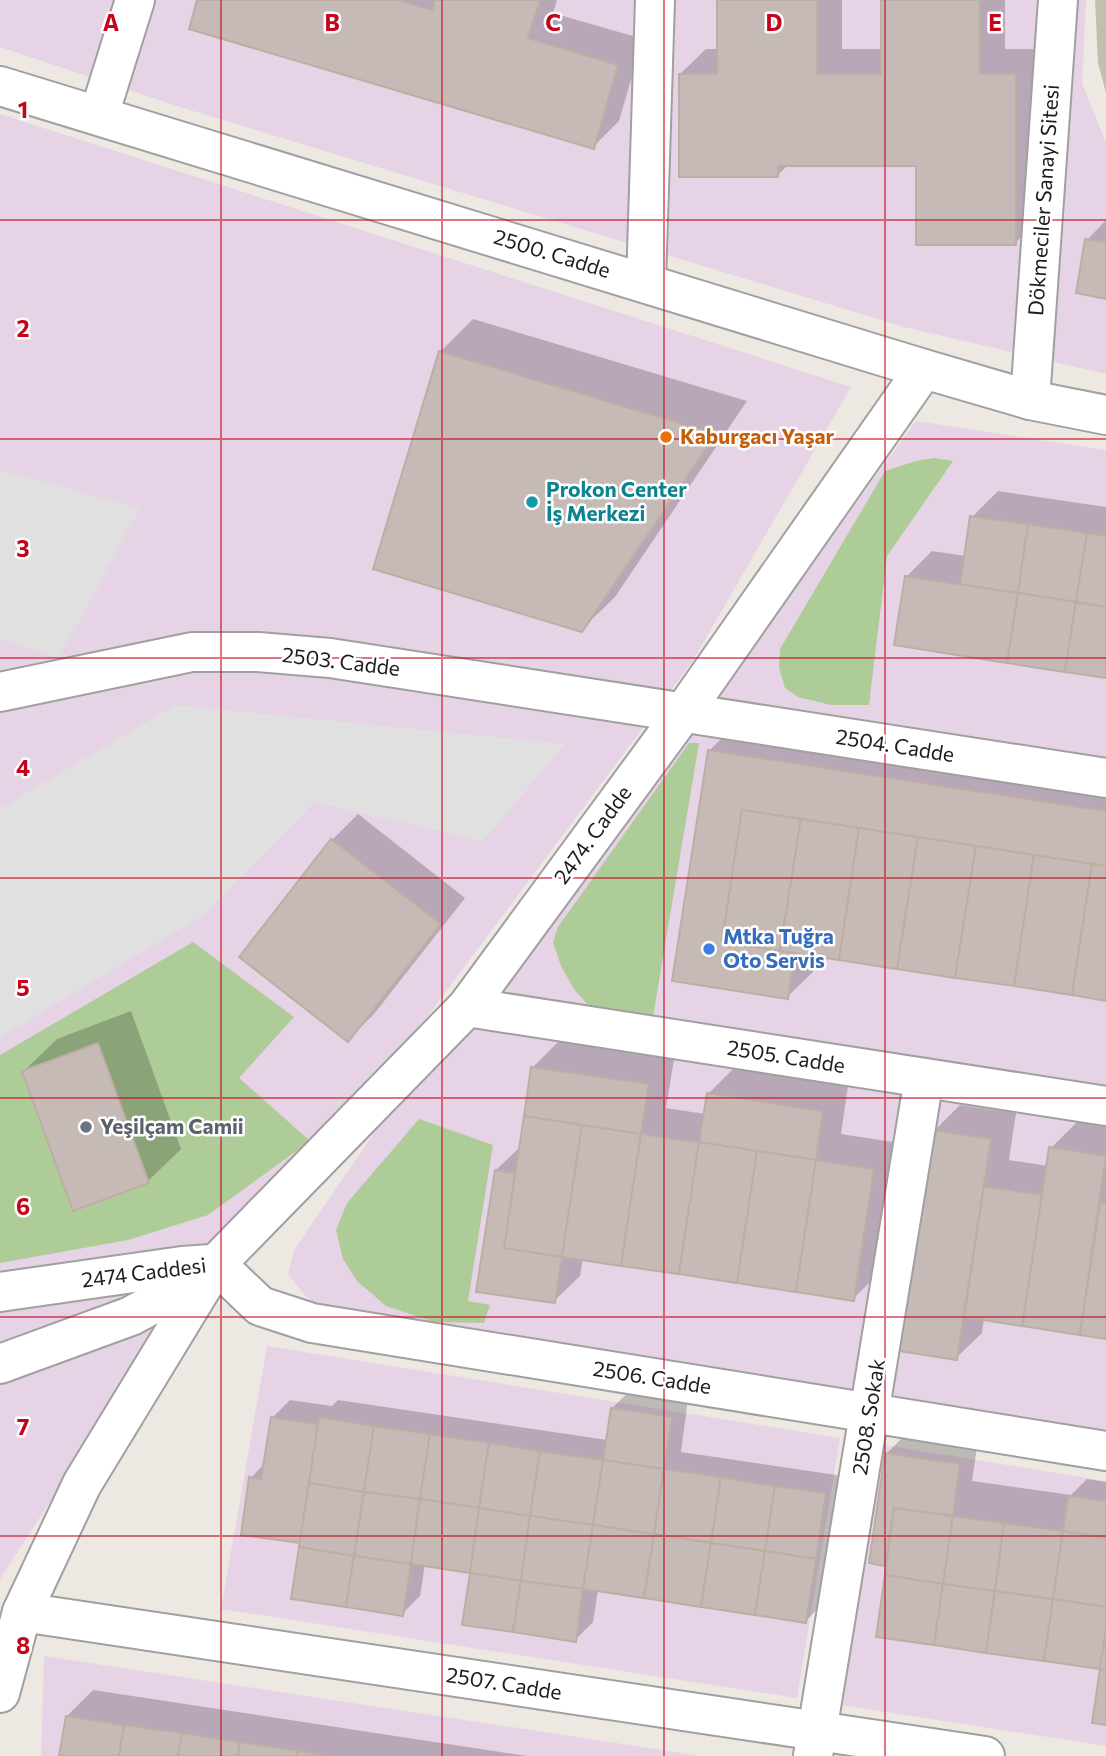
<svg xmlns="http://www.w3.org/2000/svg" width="1106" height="1756" font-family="Commissioner,sans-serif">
<rect width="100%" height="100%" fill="#ede8e1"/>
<g fill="#e6d3e5">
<polygon points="0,0 1086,0 1082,83 1106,143 1106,374 904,327 180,107 0,47"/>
<polygon points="0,114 851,387 692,662 403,1049 200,1270 0,1579"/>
<polygon points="916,421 1106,450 1106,1435 317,1309 288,1275 294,1250 374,1133 532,946"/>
<polygon points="267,1346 840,1438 797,1698 221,1609"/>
<polygon points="884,1445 1106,1481 1106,1746 841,1705"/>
<polygon points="44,1656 701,1756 41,1756"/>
</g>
<polygon fill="#c1bfad" points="1095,0 1106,0 1106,93 1098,63"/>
<g fill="#adcc97">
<polygon points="934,458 953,461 887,556 869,705 831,705 798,697 785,688 779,668 780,649 885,471 916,461"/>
<polygon points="689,743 699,743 653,1017 587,1004 574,989 561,966 553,942 558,927"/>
<polygon points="193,942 294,1017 239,1078 310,1141 208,1215 128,1240 0,1263 0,1055"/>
<polygon points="419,1119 493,1145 468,1301 490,1305 484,1323 434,1322 386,1306 357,1281 343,1259 336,1230 347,1203"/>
</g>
<g fill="#e0e0e0">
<polygon points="0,470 140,508 59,659 0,639"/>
<polygon points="175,705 565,744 483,841 314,802 205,914 0,1037 0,809"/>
</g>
<g fill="#0003">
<polygon points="199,0 557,0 553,13 643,39 619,121 593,147"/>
<polygon points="719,0 842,0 842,49 883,49 883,0 1005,0 1005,49 1041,49 1041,217 1015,243 917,164 789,164 777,176 680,74 706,49 719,49"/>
<polygon points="1106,220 1106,297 1087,240"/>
<polygon points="473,319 747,401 615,597 581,630 440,352"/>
<polygon points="998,491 1106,507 1106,676 906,577 932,551 966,556 972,517"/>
<polygon points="735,725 1106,782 1106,999 816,955 813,972 787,997 709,751"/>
<polygon points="358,814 465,898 374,1014 348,1040 241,957 332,840"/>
<polygon points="131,1011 181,1149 148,1181 24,1071 57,1039"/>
<polygon points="559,1041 674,1059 666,1108 705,1114 708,1094 734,1068 848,1086 841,1134 899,1143 879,1273 853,1299 583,1258 580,1276 554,1301 478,1290 496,1170 521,1146 533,1067"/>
<polygon points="960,1105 1016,1113 1009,1160 1048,1166 1051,1148 1077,1122 1106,1127 1106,1337 984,1319 982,1333 956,1358 934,1131"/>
<polygon points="630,1391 688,1399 681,1452 843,1476 823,1603 806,1621 598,1590 593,1622 575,1640 472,1571 425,1564 420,1596 402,1614 302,1542 251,1478 265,1463 272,1418 290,1400 332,1406 338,1400 607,1440 612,1408"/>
<polygon points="904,1436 977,1447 972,1481 1071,1495 1087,1479 1106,1482 1106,1723 1102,1667 888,1561 885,1565 886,1454"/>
<polygon points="93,1690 527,1756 61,1756 67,1716"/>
</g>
<g fill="#c5bab5" stroke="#beada4" stroke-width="2">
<polygon points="197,0 399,0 432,10 435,0 540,0 528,38 618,65 594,149 189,29"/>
<polygon points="717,0 817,0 817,74 881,74 881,0 980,0 980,74 1016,74 1016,245 916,245 916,166 778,166 778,177 679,177 679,74 717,74"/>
<polygon points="1085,239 1106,242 1106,299 1076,293"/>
<polygon points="439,351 716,434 582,632 373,569"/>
<polygon points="970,516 1028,524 1018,593 960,585"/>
<polygon points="1028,524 1087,533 1076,602 1018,593"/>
<polygon points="1087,533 1106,536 1106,607 1076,602"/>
<polygon points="905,576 1018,593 1007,663 894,645"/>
<polygon points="1018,593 1076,602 1065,672 1007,663"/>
<polygon points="1076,602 1106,607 1106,678 1065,672"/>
<polygon points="708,750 1106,811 1106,866 742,810 722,942 795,953 788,999 672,981"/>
<polygon points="742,810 801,819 780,951 722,942"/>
<polygon points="801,819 859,828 839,960 780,951"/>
<polygon points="859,828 918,837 897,969 839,960"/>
<polygon points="918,837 976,846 955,978 897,969"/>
<polygon points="331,839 441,924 348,1042 239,957"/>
<polygon points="976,846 1034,855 1014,986 955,978"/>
<polygon points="1034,855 1092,864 1072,995 1014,986"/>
<polygon points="1092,864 1106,866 1106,1001 1072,995"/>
<polygon points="98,1043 149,1183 73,1211 22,1071"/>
<polygon points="531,1067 649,1084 641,1134 524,1116"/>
<polygon points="707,1093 823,1111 816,1160 699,1142"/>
<polygon points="524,1116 582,1125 562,1257 504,1248"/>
<polygon points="582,1125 641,1134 621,1266 562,1257"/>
<polygon points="933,1130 991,1139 957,1360 899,1351"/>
<polygon points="641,1134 699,1142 679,1274 621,1266"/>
<polygon points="699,1142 757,1151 737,1283 679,1274"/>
<polygon points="1049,1147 1106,1156 1080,1335 1022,1326"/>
<polygon points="757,1151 816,1160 796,1292 737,1283"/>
<polygon points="816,1160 874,1169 854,1301 796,1292"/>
<polygon points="495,1170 515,1173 504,1248 562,1257 555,1303 476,1292"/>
<polygon points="984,1186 1042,1195 1022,1326 964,1317"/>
<polygon points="1100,1203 1106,1204 1106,1339 1080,1335"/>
<polygon points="611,1408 672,1417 664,1469 603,1460"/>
<polygon points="271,1417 318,1424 300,1543 241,1535 249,1477 261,1479"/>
<polygon points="319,1417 374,1426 364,1492 309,1483"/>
<polygon points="374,1426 430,1434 420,1499 364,1492"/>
<polygon points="430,1434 489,1443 479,1508 420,1499"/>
<polygon points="489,1443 540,1451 530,1516 479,1508"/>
<polygon points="540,1451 603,1460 593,1525 530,1516"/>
<polygon points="885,1453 960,1464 953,1516 894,1508 885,1566 869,1563"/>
<polygon points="603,1460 664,1469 654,1534 593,1525"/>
<polygon points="664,1469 721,1477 711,1543 654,1534"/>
<polygon points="721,1477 775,1486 765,1551 711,1543"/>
<polygon points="309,1483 364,1492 354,1556 299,1547"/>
<polygon points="775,1486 826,1493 816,1559 765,1551"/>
<polygon points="364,1492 420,1499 411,1564 354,1556"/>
<polygon points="1068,1496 1106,1501 1106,1538 1063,1531"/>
<polygon points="420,1499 479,1508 470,1573 411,1564"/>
<polygon points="479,1508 530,1516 521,1581 470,1573"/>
<polygon points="894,1508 1106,1538 1106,1607 885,1575"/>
<polygon points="894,1508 953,1516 943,1584 885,1575"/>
<polygon points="530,1516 593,1525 583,1589 521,1581"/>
<polygon points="953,1516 1004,1523 995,1591 943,1584"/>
<polygon points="1004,1523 1063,1531 1053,1599 995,1591"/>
<polygon points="593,1525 654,1534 644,1598 583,1589"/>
<polygon points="1063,1531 1106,1538 1106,1607 1053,1599"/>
<polygon points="654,1534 711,1543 701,1607 644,1598"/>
<polygon points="711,1543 765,1551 755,1615 701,1607"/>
<polygon points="299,1547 354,1556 346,1607 291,1599"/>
<polygon points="765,1551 816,1559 806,1623 755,1615"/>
<polygon points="354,1556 411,1564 403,1616 346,1607"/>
<polygon points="470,1573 521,1581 513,1632 462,1625"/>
<polygon points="885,1575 943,1584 934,1645 876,1637"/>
<polygon points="521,1581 583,1589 576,1642 513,1632"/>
<polygon points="943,1584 995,1591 986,1653 934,1645"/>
<polygon points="995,1591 1053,1599 1044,1661 986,1653"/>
<polygon points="1053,1599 1106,1607 1106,1629 1100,1669 1044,1661"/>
<polygon points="1106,1629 1106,1670 1100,1669"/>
<polygon points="1100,1669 1106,1670 1106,1725 1092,1723"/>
<polygon points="66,1716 124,1725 119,1756 59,1756"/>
<polygon points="124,1725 182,1733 178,1756 119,1756"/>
<polygon points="182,1733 240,1742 238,1756 178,1756"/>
<polygon points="240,1742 298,1751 297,1756 238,1756"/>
<polygon points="298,1751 332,1756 297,1756"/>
</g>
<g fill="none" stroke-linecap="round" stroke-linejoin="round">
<defs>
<g id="minor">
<polyline points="0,86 924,369 1030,400 1106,415"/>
<polyline points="99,115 135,0"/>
<polyline points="646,283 655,0"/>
<polyline points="1030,400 1058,0"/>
<polyline points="0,692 192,652 258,652 330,658 1106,778"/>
<polyline points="467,1007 1106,1106"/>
<polyline points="216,1264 260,1306 312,1323 1106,1451"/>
<polyline points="0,1292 182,1266 211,1264"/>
<polyline points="0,1364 131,1316 164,1298 209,1269"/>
<polyline points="22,1612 985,1756"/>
<polyline points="0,1693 22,1612 82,1484 216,1264 467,1007 683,713 924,369"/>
<polyline points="813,1756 924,1078"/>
</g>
</defs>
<use href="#minor" stroke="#a0a0a0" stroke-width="42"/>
<use href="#minor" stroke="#fff" stroke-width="38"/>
</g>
<path fill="none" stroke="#c4041a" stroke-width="2" stroke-opacity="0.55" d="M221 0V1756M442 0V1756M664 0V1756M885 0V1756M0 220H1106M0 439H1106M0 658H1106M0 878H1106M0 1098H1106M0 1317H1106M0 1536H1106"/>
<circle fill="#e8710a" stroke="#fff" stroke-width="2.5" cx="666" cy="437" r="7"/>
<circle fill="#0f9aa8" stroke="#fff" stroke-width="2.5" cx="532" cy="502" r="7"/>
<circle fill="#3f7fe0" stroke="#fff" stroke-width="2.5" cx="709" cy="949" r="7"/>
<circle fill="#6b7280" stroke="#fff" stroke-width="2.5" cx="86" cy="1127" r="7"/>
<g text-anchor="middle" stroke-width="5" stroke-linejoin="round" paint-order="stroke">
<g font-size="21" fill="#1c1c1c" stroke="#fff">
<text transform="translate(1044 200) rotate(-86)" y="7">Dökmeciler Sanayi Sitesi</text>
<text transform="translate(552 254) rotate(17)" y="7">2500. Cadde</text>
<text transform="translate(341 662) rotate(7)" y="7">2503. Cadde</text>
<text transform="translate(895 746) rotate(9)" y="7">2504. Cadde</text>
<text transform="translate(593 835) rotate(-54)" y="7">2474. Cadde</text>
<text transform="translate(786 1057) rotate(9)" y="7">2505. Cadde</text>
<text transform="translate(144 1273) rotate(-7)" y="7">2474 Caddesi</text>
<text transform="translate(652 1378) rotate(9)" y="7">2506. Cadde</text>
<text transform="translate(869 1417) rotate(-81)" y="7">2508. Sokak</text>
<text transform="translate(504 1684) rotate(9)" y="7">2507. Cadde</text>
</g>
<g font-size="21" font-weight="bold" fill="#c56008" stroke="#fff" text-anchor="start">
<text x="680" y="444">Kaburgacı Yaşar</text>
</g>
<g font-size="21" font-weight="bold" fill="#0d838f" stroke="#fff" text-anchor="start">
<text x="546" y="497">Prokon Center<tspan x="546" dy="24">İş Merkezi</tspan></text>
</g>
<g font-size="21" font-weight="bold" fill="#366cbe" stroke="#fff" text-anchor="start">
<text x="723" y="944">Mtka Tuğra<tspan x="723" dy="24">Oto Servis</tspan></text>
</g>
<g font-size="21" font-weight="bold" fill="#5b616d" stroke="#fff" text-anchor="start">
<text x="100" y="1134">Yeşilçam Camii</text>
</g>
</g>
<g font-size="23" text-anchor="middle" font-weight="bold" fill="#c4041a" stroke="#fff" stroke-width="5" stroke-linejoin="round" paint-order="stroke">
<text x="111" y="31">A</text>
<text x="332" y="31">B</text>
<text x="553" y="31">C</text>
<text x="774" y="31">D</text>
<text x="995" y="31">E</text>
<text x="23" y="118">1</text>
<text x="23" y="337">2</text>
<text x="23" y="557">3</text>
<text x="23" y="776">4</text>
<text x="23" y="996">5</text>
<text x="23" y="1215">6</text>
<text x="23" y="1435">7</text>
<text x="23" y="1654">8</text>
</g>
</svg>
